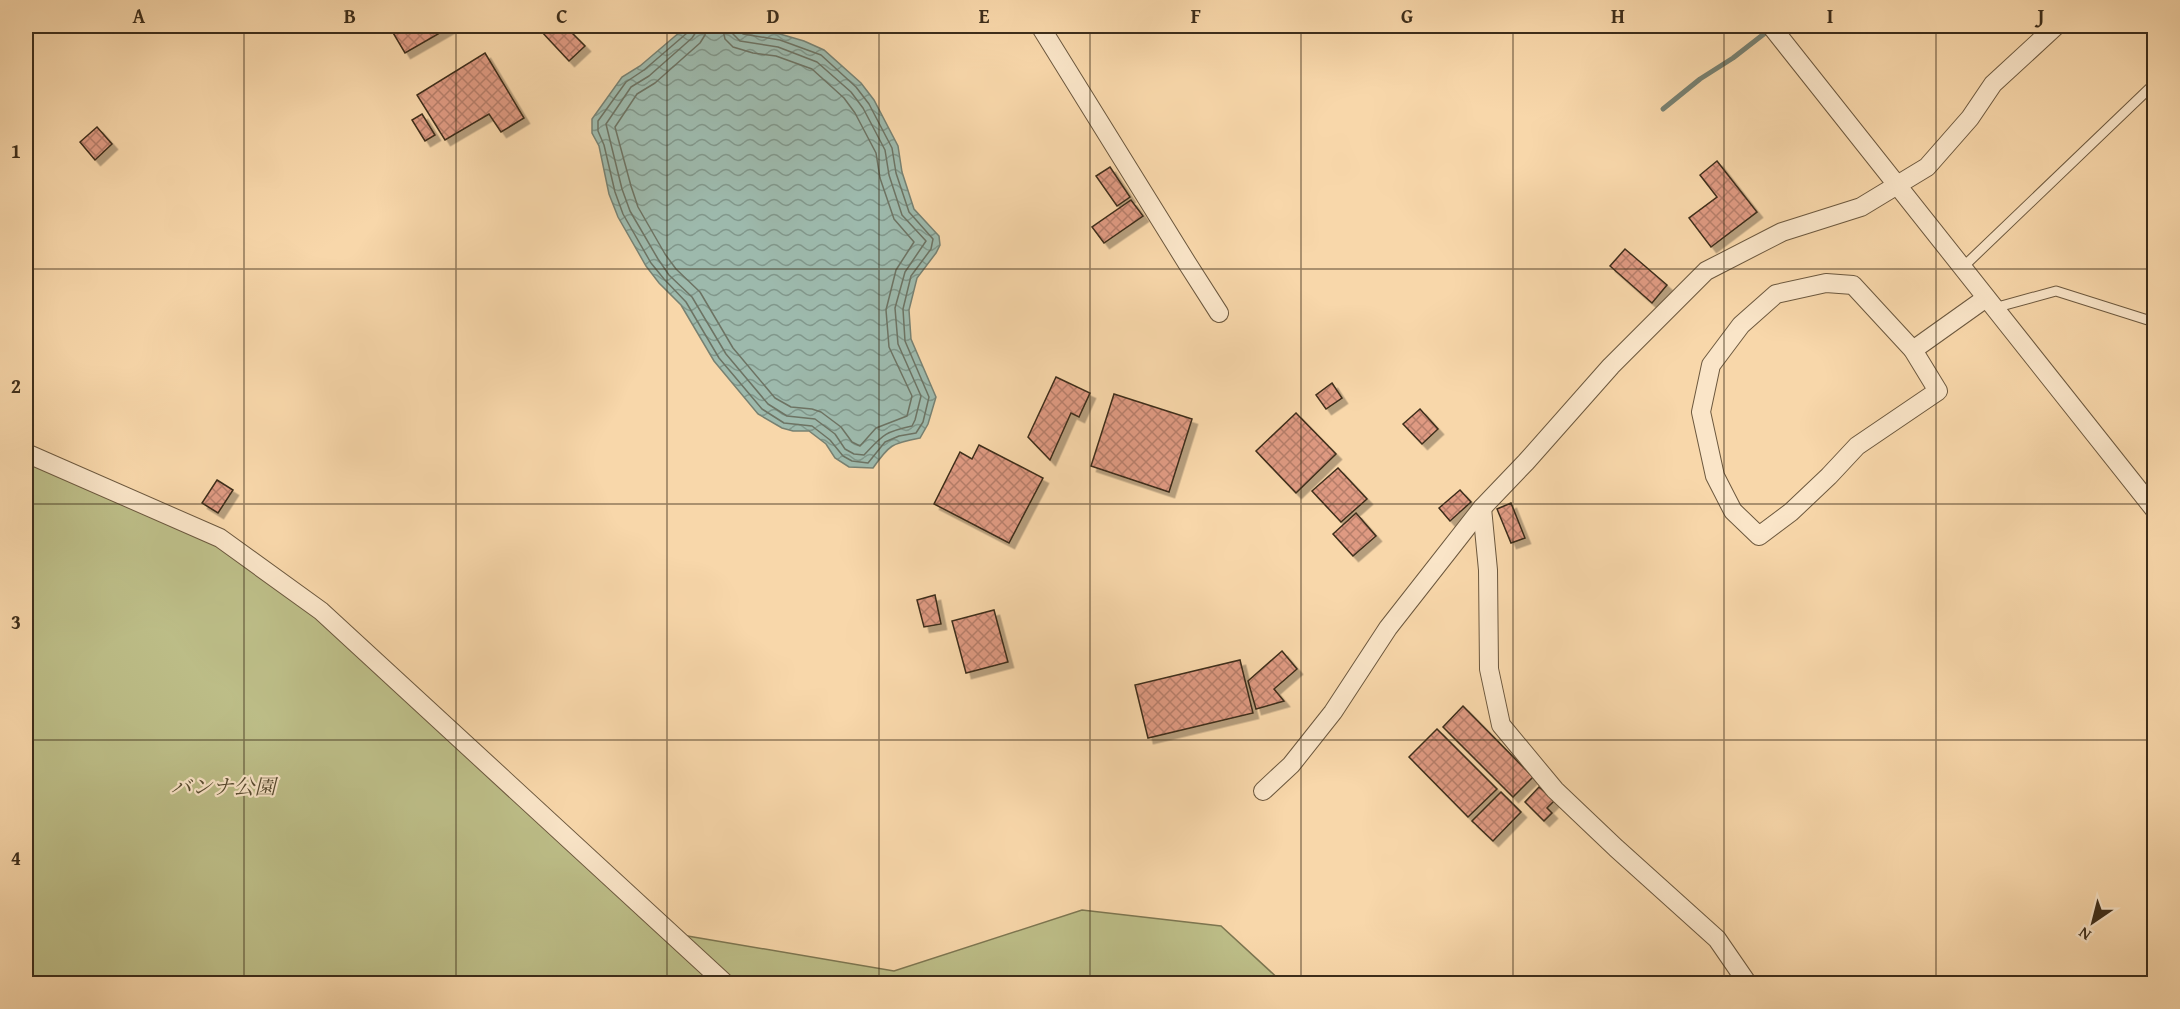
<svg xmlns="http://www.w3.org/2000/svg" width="2180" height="1009" font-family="'Gentium Book Plus','Noto Serif JP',serif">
<defs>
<pattern id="water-waves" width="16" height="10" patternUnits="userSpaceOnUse" patternTransform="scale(1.5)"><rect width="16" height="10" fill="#9db9ac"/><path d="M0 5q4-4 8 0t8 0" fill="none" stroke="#81978b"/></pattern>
<pattern id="building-cross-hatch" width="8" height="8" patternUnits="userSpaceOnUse" patternTransform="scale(1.5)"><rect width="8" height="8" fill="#df9a82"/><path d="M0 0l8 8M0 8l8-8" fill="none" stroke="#b67e6a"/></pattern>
<filter id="shadow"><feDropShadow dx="5.5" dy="5.5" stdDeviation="0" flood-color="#0004"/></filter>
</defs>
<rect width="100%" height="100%" fill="#f8d7aa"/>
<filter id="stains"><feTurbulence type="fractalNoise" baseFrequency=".00333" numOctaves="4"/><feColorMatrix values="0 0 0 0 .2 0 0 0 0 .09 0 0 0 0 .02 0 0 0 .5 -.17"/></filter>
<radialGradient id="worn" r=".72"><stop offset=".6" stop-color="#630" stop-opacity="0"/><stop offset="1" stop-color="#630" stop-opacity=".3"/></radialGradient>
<polygon fill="#bdbe88" stroke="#7d7651" stroke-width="1.5" points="26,453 220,538 321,611 670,933 894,971 1082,910 1221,926 1283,983 26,983"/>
<path fill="url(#water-waves)" stroke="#778172" stroke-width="1.5" d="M687 26H737L758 31 780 34 804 41 824 50 861 83 874 100 898 146 902 172 914 209 939 236 940 245 936 253 917 278 909 310 911 339 936 397 928 424 920 438C892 443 889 445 873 468L849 467 835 458 826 444 809 431H793L782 428 758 414 714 361 681 305 659 283 646 266 618 217 609 194 599 146 592 133V119L622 77 640 66Z"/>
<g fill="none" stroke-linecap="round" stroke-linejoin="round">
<g stroke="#6d7363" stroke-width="1.5">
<polyline points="690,26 687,33 644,70 626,82 598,121 598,131 604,145 615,192 623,214 651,263 664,279 686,302 719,358 762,409 784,423 812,426 830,440 843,456 852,461 868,463 885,442 899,436 916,433 923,422 929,397 905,341 903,309 911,276 931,249 933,239 909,212 896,173 892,148 869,104 856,87 821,55 780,40 743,34 739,31 738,26"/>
<path d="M697 26 696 32 692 38 649 76 631 87 606 124 622 189 630 211 658 259 669 275 692 297 726 354 768 404 787 416 815 419 835 434 845 449 854 454 864 455C883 435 884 432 912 426L915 420 921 396 898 344 895 308 905 272 926 241 902 215 889 175 885 150 863 108 851 92 817 62 778 47 740 41 733 34 731 26"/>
<polyline points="706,26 705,35 700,43 655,83 637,94 615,127 631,186 638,207 665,254 676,269 700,292 733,348 775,398 791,407 812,409 821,412 841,427 852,442 860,446 876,428 907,416 912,396 889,347 886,310 896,270 914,242 894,219 880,178 876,153 855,113 844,98 812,69 776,56 753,53 733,47 725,39 722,26"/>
</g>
<polyline stroke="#778172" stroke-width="5" points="1663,109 1700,79 1733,58 1769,30"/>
</g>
<g fill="url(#building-cross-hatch)" stroke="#3d2d1a" stroke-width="1.5" filter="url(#shadow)">
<polygon points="389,26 452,26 405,53"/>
<polygon points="546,26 565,26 585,46 569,61 541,31"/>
<polygon points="485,53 524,118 501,132 489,114 445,140 417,95"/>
<polygon points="422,114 435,135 425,141 412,120"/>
<polygon points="97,127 112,144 95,160 80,142"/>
<polygon points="1717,161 1757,212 1711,247 1689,218 1717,197 1700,175"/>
<polygon points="1110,167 1130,197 1117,206 1096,176"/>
<polygon points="1131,200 1143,216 1104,243 1092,227"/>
<polygon points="1625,249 1667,285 1652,303 1610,266"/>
<polygon points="1056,377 1090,393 1079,417 1071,413 1050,460 1028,437"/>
<polygon points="1332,383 1342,398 1326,409 1316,395"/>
<polygon points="1114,394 1192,419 1169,492 1091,466"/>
<polygon points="1420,409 1438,429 1422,444 1403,424"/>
<polygon points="1296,413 1336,454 1296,493 1256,451"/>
<polygon points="979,445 1043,478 1009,543 934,504 960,452 972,459"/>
<polygon points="1338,468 1367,499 1341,522 1312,491"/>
<polygon points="217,480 233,490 218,513 202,503"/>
<polygon points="1460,490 1471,502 1450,521 1439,508"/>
<polygon points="1511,503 1525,538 1511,543 1497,509"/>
<polygon points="1356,513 1376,536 1353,556 1333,534"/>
<polygon points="935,595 941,624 924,627 917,600"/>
<polygon points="994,610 1008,662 966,673 952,621"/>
<polygon points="1282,651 1297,669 1274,689 1284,701 1256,709 1248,681"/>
<polygon points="1240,660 1253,713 1148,738 1135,685"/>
<polygon points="1463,706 1533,777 1513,797 1443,727"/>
<polygon points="1437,729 1497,789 1468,817 1409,757"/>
<polygon points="1539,787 1554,801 1547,808 1552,813 1544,821 1525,802"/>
<polygon points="1501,792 1521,812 1493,841 1472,821"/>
</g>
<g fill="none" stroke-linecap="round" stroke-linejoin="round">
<defs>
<g id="service">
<polyline points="1962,268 2154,84"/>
<polyline points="1994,308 2056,291 2154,322"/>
</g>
<g id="minor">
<polyline points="1040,26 1187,263 1219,313"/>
<polyline points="1771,26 2154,509"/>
<polygon points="1826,283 1853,285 1913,350 1938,391 1857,446 1829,476 1791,512 1759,536 1733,511 1715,476 1701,412 1711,365 1741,325 1776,294"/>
<polyline points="1913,350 1986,298"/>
<polyline points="26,453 220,538 321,611 726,984"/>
<polyline points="1482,508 1488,570 1489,669 1501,725 1555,790 1616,848 1717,939 1748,984"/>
<polyline points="1263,791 1291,765 1333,712 1388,628 1482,508 1526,462 1611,366 1706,271 1782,232 1861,207 1927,167 1970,118 1993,84 2056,26"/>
</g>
</defs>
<use href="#service" stroke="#6c583e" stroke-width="11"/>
<use href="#minor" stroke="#6c583e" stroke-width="20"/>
<use href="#service" stroke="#fae5c8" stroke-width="9"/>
<use href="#minor" stroke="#fae5c8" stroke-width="18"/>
</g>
<path fill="none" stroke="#3d2d1a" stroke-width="1.5" stroke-opacity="0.55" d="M244 26V984M456 26V984M667 26V984M879 26V984M1090 26V984M1301 26V984M1513 26V984M1724 26V984M1936 26V984M26 269H2154M26 504H2154M26 740H2154"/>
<g text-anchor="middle" stroke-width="4.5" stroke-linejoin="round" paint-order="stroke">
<g font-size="21" font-style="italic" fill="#574a30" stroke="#fae5c8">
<text x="223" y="794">バンナ公園</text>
</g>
</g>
<rect width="2180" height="1009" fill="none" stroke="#f8d7aa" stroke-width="66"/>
<g transform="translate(2093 922) rotate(215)" stroke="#fae5c8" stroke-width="4.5" paint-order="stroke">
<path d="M0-4.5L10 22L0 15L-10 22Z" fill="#3d2d1a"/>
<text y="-9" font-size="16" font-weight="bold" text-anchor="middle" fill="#3d2d1a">N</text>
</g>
<rect x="33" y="33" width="2114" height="943" fill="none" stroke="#3d2d1a" stroke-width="2"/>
<g font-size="20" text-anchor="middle" font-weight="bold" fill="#3d2d1a">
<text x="139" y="23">A</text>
<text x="350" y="23">B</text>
<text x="562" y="23">C</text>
<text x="773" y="23">D</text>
<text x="984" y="23">E</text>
<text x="1196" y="23">F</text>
<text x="1407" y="23">G</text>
<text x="1618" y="23">H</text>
<text x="1830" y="23">I</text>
<text x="2041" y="23">J</text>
<text x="16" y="158">1</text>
<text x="16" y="393">2</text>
<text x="16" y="629">3</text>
<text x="16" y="865">4</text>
</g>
<rect width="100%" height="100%" filter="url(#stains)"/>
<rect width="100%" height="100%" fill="url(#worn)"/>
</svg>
